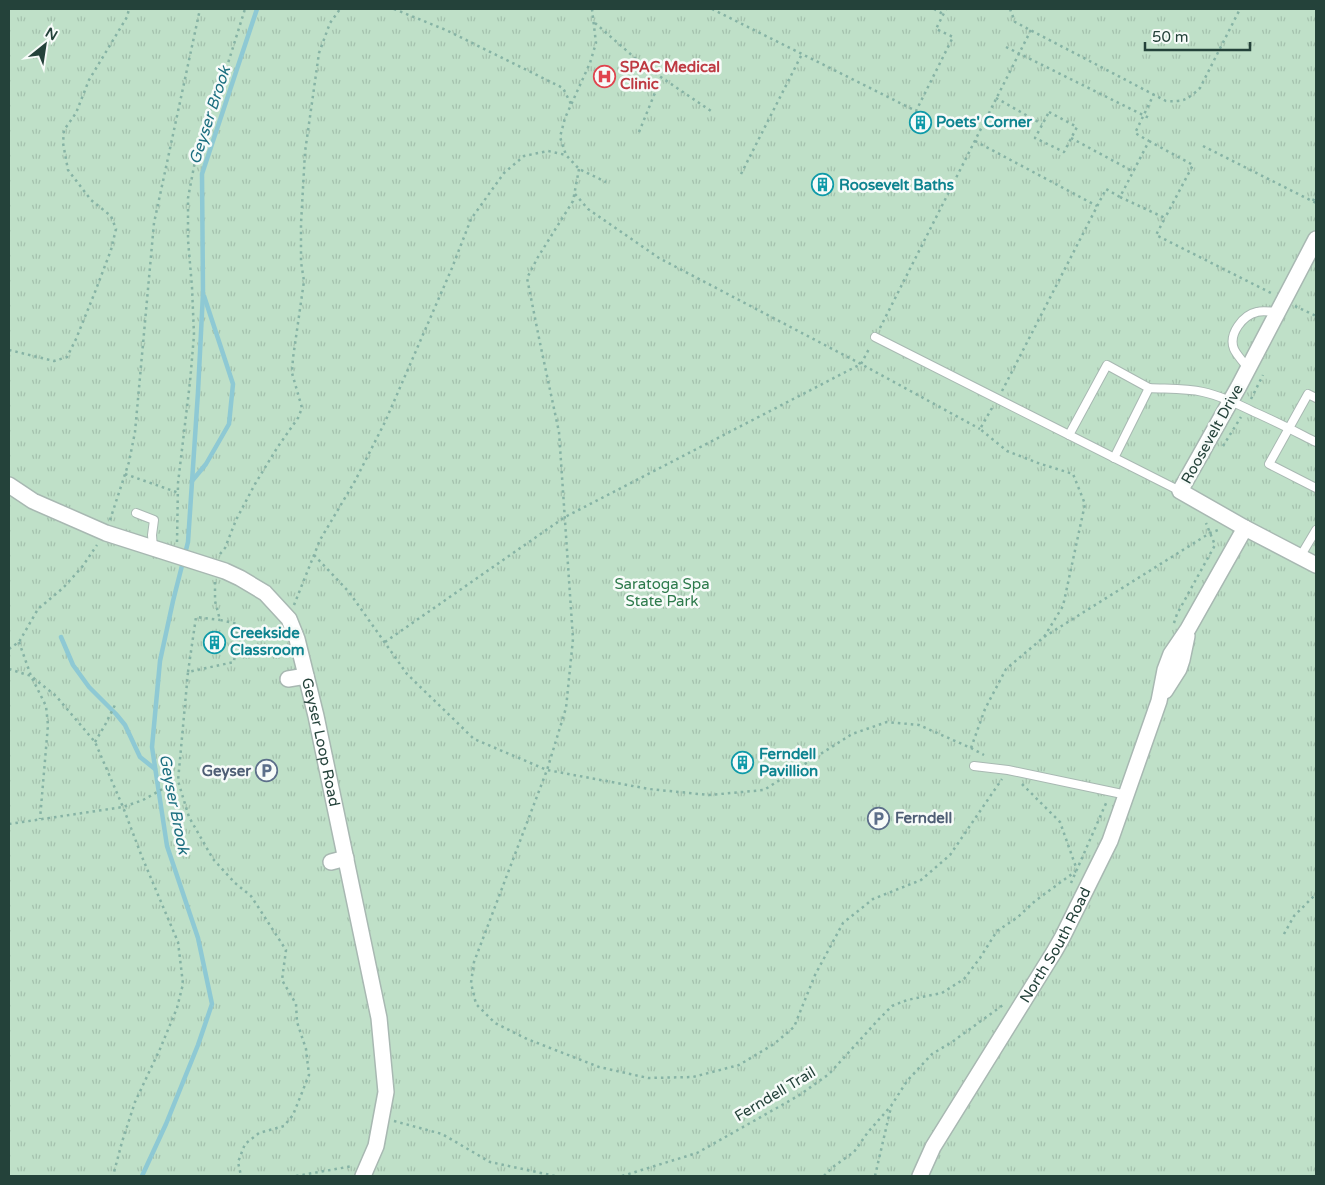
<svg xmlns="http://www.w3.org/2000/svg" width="1325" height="1185" font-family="'Varela Round',sans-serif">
<defs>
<pattern id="grass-tufts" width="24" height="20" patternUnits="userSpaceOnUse" patternTransform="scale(1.25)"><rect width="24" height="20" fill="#bfe0c8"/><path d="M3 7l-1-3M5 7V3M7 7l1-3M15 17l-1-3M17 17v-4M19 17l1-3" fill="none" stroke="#a4c1ad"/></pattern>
</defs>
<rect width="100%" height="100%" fill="#e6efeb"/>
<rect fill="url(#grass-tufts)" x="9" y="9" width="1307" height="1167"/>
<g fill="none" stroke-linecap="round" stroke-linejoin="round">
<g stroke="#8ec9d4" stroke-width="4.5">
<polyline points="192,481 206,464 229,424 233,384 204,296"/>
<polyline points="61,637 73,665 89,687 116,714 125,725 140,757 155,769"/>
<polyline points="142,1176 166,1124 198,1045 212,1004 198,938 167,846 152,747 160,661 173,601 188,542 198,392 203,293 202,174 257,9"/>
</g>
<defs>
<g id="service">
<polyline points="875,337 1180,491"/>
<path d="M1248 368C1244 363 1236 354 1234 349 1228 334 1243 315 1257 312 1263 310 1271 312 1277 312"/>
<path d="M1149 388C1167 389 1186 388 1203 392 1221 396 1238 404 1254 412 1275 421 1296 432 1316 442"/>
<polyline points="1316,398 1308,394 1269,464 1316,488"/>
<polyline points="1069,435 1107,365 1149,388 1114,458"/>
<polyline points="136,513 154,520 152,535 153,548"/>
<polyline points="1300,557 1316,530"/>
<polyline points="974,766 1008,770 1127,795"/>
</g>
<g id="minor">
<polyline points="1316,239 1239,386 1180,491 1245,528 1316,565"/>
<path id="s1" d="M9 485 33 501 106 533 225 571 240 578 265 593 289 619 297 639 316 716 379 1018 386 1092 376 1146 363 1176"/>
<polyline points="288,679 306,676"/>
<polyline points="1165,691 1179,669 1182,660 1187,636"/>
<polyline points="331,862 346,858"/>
<path id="s2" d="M920 1176 933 1147 1054 952 1062 938 1110 841 1159 701 1165 670 1171 654 1188 629 1245 528"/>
</g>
</defs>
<use href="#service" stroke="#a8b8b2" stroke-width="10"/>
<use href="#minor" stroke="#a8b8b2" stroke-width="18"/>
<g stroke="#86b3a5" stroke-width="2.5" stroke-dasharray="2.5 4" stroke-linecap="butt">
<polyline points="394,9 446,30 563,88 571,104"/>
<polyline points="592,9 596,43 590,63 565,118 560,137 566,155 579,169 606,182"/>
<polyline points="712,9 916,111 953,37 936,29 946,9"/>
<polyline points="934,9 943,14"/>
<path d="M1010 9 1015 22 1166 101C1184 102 1187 100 1200 88L1240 9"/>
<polyline points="595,23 643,65 714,113"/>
<polyline points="1006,47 1149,118"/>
<polyline points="996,98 1042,124"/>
<polygon points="1049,112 1077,127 1064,152 1035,138"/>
<polyline points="639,132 661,78"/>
<polyline points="1071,138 1134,172"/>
<polyline points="975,141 1097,206"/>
<polyline points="1149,141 1193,165 1165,218"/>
<polyline points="1203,146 1316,203"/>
<polyline points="579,169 573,201 538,257 527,278 540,343 559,432 573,639 566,708 547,770 474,962 471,983 476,1004 495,1023 527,1039 599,1067 648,1078 693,1077 739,1065 774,1044 794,1027 815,975 843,923 873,899 921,880 950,855 1002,779"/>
<polyline points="741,174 802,54"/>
<polyline points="575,194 588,209 659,258 861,364 980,429"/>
<polyline points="1120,197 1165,218 1156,235 1273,294"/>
<polyline points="1313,201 1316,194"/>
<polyline points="1295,306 1316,316"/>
<polyline points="880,328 1031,30"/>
<polyline points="9,350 54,361 67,357 76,339 95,292 111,250 116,229 111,216 91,200 68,170 63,143 64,130 76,113 89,80 127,17 129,9"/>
<polyline points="1002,391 1106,189 1120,197 1149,141 1135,133 1154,94"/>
<polyline points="1251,399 1263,375"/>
<polyline points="992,408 980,429 1007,451 1038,463 1073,474 1085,504 1063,606 1044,637"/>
<polyline points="1223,446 1241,417"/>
<polyline points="125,474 179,493"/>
<polyline points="110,520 129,462 135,432 154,223 200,9"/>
<polyline points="177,542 178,483 190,382 194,335 192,287 188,240 188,198 200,135 224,76 245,9"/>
<polyline points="220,554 225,548 236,520 255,484 277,448 298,418 302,408 292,373 293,358 304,281 301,262 301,224 305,152 319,53 330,23 340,9"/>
<polyline points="314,555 349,592 407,674 474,739 547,770 649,789 709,795 764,790 852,734 887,722 919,725 971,748 984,755"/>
<polyline points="215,582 215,601 220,620 238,624 234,662 188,672 178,781 189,817 213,859 235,883 251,896 286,950 282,980 296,1004 297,1022 306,1049 309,1075 293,1115 284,1126 259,1133 245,1144 238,1162 241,1176"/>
<polyline points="294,605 320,540 355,481 385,422 452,268 471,219 504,173 524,156 548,151 566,155"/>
<polyline points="1174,623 1177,614 1215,545 1206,523"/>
<polyline points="19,642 31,676 56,696 95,742 123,807 142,857 178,942 183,984 177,1008 160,1049 135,1102 122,1142 113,1176"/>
<polyline points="385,642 565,517 861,364 870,347"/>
<polyline points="9,649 19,642 38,609 63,588 82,567 97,545"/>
<polyline points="9,669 31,676 46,706 48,725 40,819"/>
<polyline points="188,672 196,617 220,620"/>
<polyline points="95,742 105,725 116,703"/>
<polyline points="971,748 985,709 1006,669 1044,637 1210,533 1218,530"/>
<polyline points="1022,784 1060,822 1077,870"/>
<polyline points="9,824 123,807 143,800 177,781"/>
<polyline points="1071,883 1107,801"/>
<polyline points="1284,934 1294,916 1316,894"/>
<polyline points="394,1121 442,1134 490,1162 555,1176"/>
<polyline points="296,1176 353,1166"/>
<polyline points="622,1176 697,1153 798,1096 829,1074 879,1019 892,1006 907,1000 942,993 964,979 980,958 997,931 1018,917 1035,901 1076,871"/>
<polyline points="824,1176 833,1167 854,1152 868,1132 891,1106 907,1081 932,1054 952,1042 1003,1005"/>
<polyline points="875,1176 891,1107"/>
</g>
<use href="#service" stroke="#fff" stroke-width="8"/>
<use href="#minor" stroke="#fff" stroke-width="15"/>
</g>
<defs>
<symbol id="hospital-ring" viewBox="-11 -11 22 22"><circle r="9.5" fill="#f7fbf9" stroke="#e0444e" stroke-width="1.5"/><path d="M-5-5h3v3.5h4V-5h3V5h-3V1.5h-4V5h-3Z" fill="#e0444e"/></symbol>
<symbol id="building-ring" viewBox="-11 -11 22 22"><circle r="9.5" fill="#f7fbf9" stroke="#0f9aa8" stroke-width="1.5"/><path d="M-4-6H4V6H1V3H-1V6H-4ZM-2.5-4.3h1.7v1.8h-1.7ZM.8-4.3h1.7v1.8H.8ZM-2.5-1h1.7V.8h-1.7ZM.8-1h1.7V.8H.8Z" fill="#0f9aa8"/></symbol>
<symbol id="parking-ring" viewBox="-11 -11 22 22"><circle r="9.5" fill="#f7fbf9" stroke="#5c6f8a" stroke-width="1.5"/><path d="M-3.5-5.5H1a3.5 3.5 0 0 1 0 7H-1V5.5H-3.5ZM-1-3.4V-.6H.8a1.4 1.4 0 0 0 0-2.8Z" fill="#5c6f8a"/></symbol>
</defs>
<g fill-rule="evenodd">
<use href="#hospital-ring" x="592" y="64" width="25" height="25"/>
<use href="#building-ring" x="908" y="110" width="25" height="25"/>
<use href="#building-ring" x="810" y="172" width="25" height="25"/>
<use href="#building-ring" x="202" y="630" width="25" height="25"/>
<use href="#building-ring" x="730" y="750" width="25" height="25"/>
<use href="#parking-ring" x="254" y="758" width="25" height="25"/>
<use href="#parking-ring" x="866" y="806" width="25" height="25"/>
</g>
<g text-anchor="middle" stroke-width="5" stroke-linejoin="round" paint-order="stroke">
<g font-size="15" font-weight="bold" fill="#be3a42" stroke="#f7fbf9" text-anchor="start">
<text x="620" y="72">SPAC Medical<tspan x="620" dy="17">Clinic</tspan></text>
</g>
<g font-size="15" font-weight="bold" fill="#0d838f" stroke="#f7fbf9" text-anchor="start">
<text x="936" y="127">Poets' Corner</text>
<text x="839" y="190">Roosevelt Baths</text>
<text x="230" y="638">Creekside<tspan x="230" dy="17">Classroom</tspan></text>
<text x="759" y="759">Ferndell<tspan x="759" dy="17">Pavillion</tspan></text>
</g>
<g font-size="15" fill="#24423a" stroke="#f7fbf9">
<text transform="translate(1212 434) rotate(-61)" y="5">Roosevelt Drive</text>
<text dy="5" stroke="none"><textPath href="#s1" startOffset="442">Geyser Loop Road</textPath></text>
<text dy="5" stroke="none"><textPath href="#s2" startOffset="268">North South Road</textPath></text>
<text transform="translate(775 1094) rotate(-31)" y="5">Ferndell Trail</text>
</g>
<g font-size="15" fill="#2d7a4b" stroke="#f7fbf9">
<text x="662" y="589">Saratoga Spa<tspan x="662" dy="17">State Park</tspan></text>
</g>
<g font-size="15" font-weight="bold" fill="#4e5e75" stroke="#f7fbf9" text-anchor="end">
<text x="251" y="776">Geyser</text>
<text x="895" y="823" text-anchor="start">Ferndell</text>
</g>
<g font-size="16" font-style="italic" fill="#1c6f80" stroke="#f7fbf9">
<text transform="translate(209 115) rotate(-72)" y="6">Geyser Brook</text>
<text transform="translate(175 804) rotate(79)" y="6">Geyser Brook</text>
</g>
</g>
<rect width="1325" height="1185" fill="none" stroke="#24423a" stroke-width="20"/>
<g transform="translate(45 45) rotate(30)" stroke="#f7fbf9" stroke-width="4" paint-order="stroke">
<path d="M0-4L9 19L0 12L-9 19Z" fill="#24423a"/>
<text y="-8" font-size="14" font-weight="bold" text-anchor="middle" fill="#24423a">N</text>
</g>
<path d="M1145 42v8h105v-8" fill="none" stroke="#24423a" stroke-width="2.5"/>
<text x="1152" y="42" font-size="15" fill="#24423a" stroke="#f7fbf9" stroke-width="4" paint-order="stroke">50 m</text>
</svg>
